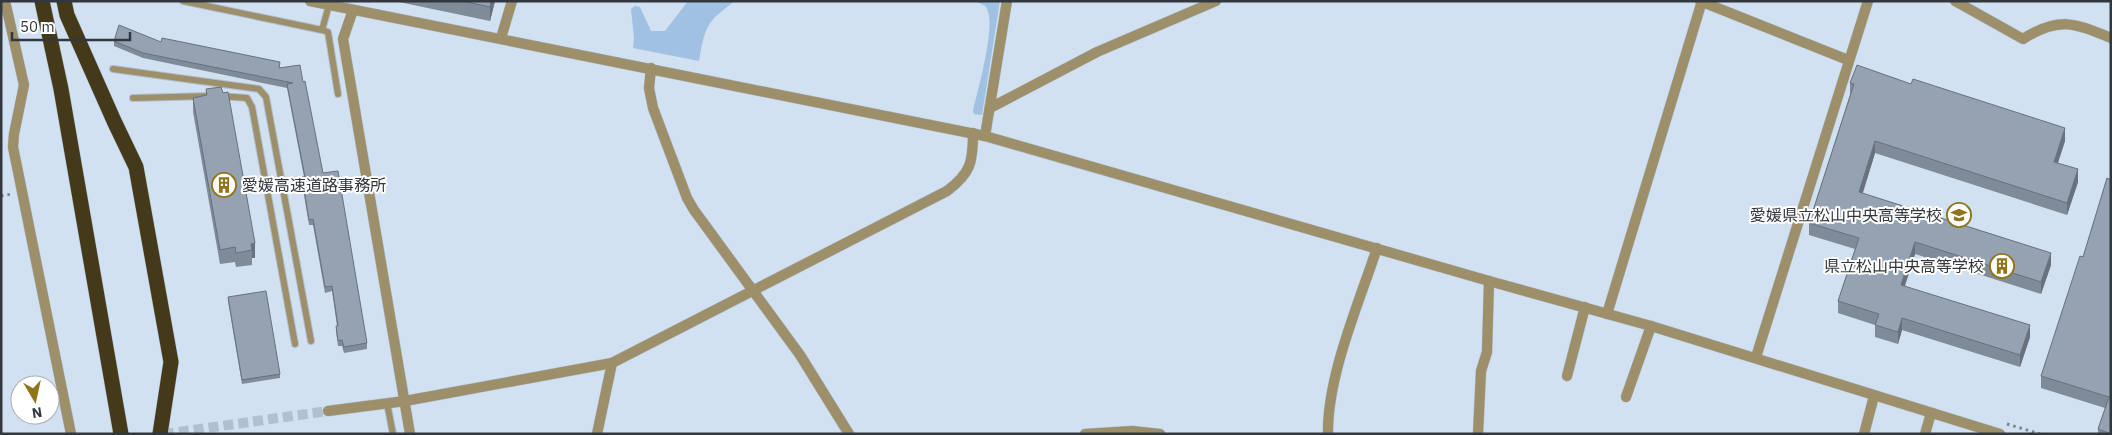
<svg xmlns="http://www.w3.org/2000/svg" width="2112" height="435" font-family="'IBM Plex Sans','Noto Sans JP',sans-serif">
<rect width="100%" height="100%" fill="#d1e1f2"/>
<g fill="#a1c1e2">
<path d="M688 1H735C706 22 705 27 699 61L633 48 634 38 631 9 635 6 640 7 651 31H665Z"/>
<path d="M975 1H1000L982 115 974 114 973 111C978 90 996 26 987 9 985 4 980 4 975 1Z"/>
</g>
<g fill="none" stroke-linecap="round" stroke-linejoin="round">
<polyline stroke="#b1bfce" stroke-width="10" stroke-dasharray="10 5" stroke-linecap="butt" points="164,434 328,411"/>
<defs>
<g id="lane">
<polyline points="183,1 322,30 329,5"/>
<polyline points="322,30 328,32 338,94"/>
<polyline points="113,69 259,89 266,97 311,341"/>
<polyline points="220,96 247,98 252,107 295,344"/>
<polyline points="133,98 210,96"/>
<polyline points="387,403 393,434"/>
</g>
<g id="street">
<polyline points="5,1 24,85 14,134 13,147 71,434"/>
<polyline points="310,1 985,136 1489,281 1651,326 2000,434"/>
<polyline points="1700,1 1848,60"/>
<path d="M1955 1 2023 39C2059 16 2074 23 2111 38"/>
<polyline points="353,10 343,39 410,434"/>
<polyline points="501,38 512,1"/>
<polyline points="651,68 649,88 653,108 687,198 694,210 800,355 849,434"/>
<polyline points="990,108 1097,52 1216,1"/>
<polyline points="985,136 1007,1"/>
<polyline points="1607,314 1702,1"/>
<polyline points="1756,357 1868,1"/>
<polyline points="1567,376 1585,307"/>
<polyline points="1626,397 1651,326"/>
<path d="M328 411 405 401 612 363 947 191C971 173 973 162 973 133"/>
<polyline points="597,434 612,363"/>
<polyline points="1085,434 1132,431 1160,434"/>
<path d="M1328 434C1327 376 1359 303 1377 248"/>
<polyline points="1478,434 1481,371 1487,352 1489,281"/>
<polyline points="1864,434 1874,396"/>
<polyline points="1925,434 1931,413"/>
</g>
<g id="highway">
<polyline points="42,1 61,89 121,434"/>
<polyline points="64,1 67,15 114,121 136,167 171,362 160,434"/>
</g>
</defs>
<use href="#lane" stroke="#b1bfce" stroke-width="8"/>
<use href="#street" stroke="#b1bfce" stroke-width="11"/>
<use href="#highway" stroke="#b1bfce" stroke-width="16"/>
<g stroke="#7b8590" stroke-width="3" stroke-dasharray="2.5 4" stroke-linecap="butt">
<polyline points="1,196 12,194"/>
<polyline points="2007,424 2040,434"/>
</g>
<use href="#lane" stroke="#9d8f69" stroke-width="6"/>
<use href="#street" stroke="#9d8f69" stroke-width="10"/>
<use href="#highway" stroke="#443919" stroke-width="15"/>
</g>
<g fill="#7f8b99">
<polygon points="394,1 495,1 490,21"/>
<polygon points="114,41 161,42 280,68 303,82 323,173 367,343 367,349 344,353 342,346 338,346 336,331 336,326 337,326 332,291 325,293 313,225 309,225 302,183 302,177 304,177 287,88 143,58 114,46"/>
<polygon points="1850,83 2065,141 2058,163 2078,182 2067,215 1875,153 1863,193 2051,265 2041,294 1915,254 1905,286 2030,337 2020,367 1902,330 1898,344 1875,337 1875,325 1838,313 1838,301 1855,249 1809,235 1809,223 1850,95"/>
<polygon points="206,89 255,258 252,258 252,265 236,267 235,262 220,264 193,112 193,98 206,95"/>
<polygon points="2107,178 2111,434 2098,434 2098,429 2105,408 2041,388 2041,376 2083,257"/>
<polygon points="228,297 280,374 280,378 242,384 228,301"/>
</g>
<g fill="#68717d">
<polygon points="491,1 495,1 490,21 490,7"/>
<polygon points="2065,128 2065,141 2054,174 2054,162"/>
<polygon points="1875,141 1875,153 1859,204 1859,192"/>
<polygon points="2078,169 2078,182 2067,215 2067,203"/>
<polygon points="1915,242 1915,254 1901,297 1901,285"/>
<polygon points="255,243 255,258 252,258 252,250 251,244"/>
<polygon points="2051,253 2051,265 2041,294 2041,282"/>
<polygon points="1902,318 1902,330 1898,344 1898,332"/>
<polygon points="2030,325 2030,337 2020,367 2020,355"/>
</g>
<g fill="#94a2b2" stroke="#68717d">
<polygon points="463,1 491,1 490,7"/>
<polygon points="119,25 161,42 162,38 280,62 279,68 300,65 303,82 305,81 323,173 338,171 367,343 344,347 342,340 338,341 336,326 338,326 332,286 325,287 313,219 309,220 302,177 305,177 287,84 293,83 143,53 114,41"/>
<polygon points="1857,65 1911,84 1913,79 2065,128 2054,162 2078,169 2067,203 1875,141 1859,192 2051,253 2041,282 1915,242 1901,285 2030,325 2020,355 1902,318 1898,332 1875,325 1879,314 1838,301 1859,238 1809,223 1854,84 1850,83"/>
<polygon points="221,87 223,93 228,92 255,243 251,244 252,250 236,253 235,247 220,250 193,98 207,95 206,89"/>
<polygon points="2107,178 2111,180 2111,434 2098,429 2109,397 2041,376 2080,256 2083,257"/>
<polygon points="266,291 280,374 242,380 228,297"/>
</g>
<defs>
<symbol id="building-ring" viewBox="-11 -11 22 22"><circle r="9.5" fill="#fff" stroke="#90751b" stroke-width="1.5"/><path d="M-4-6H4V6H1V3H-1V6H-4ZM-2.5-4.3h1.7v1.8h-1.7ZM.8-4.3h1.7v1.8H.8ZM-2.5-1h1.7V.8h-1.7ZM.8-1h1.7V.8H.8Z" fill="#90751b"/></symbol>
<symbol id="school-ring" viewBox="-11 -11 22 22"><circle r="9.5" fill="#fff" stroke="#90751b" stroke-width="1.5"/><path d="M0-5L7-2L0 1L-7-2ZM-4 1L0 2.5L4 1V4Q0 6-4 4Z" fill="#90751b"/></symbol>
</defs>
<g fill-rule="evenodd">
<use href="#building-ring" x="210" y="171" width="28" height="28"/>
<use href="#school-ring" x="1945" y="201" width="28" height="28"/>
<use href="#building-ring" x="1988" y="252" width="28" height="28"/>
</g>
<g text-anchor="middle" stroke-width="4" stroke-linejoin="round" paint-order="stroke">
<g font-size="16" fill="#32383e" stroke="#fff" text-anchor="end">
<text x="242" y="191" text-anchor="start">愛媛高速道路事務所</text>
<text x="1942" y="221">愛媛県立松山中央高等学校</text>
<text x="1984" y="272">県立松山中央高等学校</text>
</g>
</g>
<rect width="2112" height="435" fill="none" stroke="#32383e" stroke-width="5"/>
<g transform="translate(35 400) rotate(171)"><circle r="24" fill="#ffffff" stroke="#adafb2"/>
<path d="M0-4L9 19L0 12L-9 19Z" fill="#90751b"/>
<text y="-8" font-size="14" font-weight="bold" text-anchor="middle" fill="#32383e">N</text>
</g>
<path d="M12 32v8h118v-8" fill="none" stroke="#32383e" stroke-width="2.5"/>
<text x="20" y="32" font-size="15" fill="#32383e" stroke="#ffffff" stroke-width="4" paint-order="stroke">50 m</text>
</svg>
